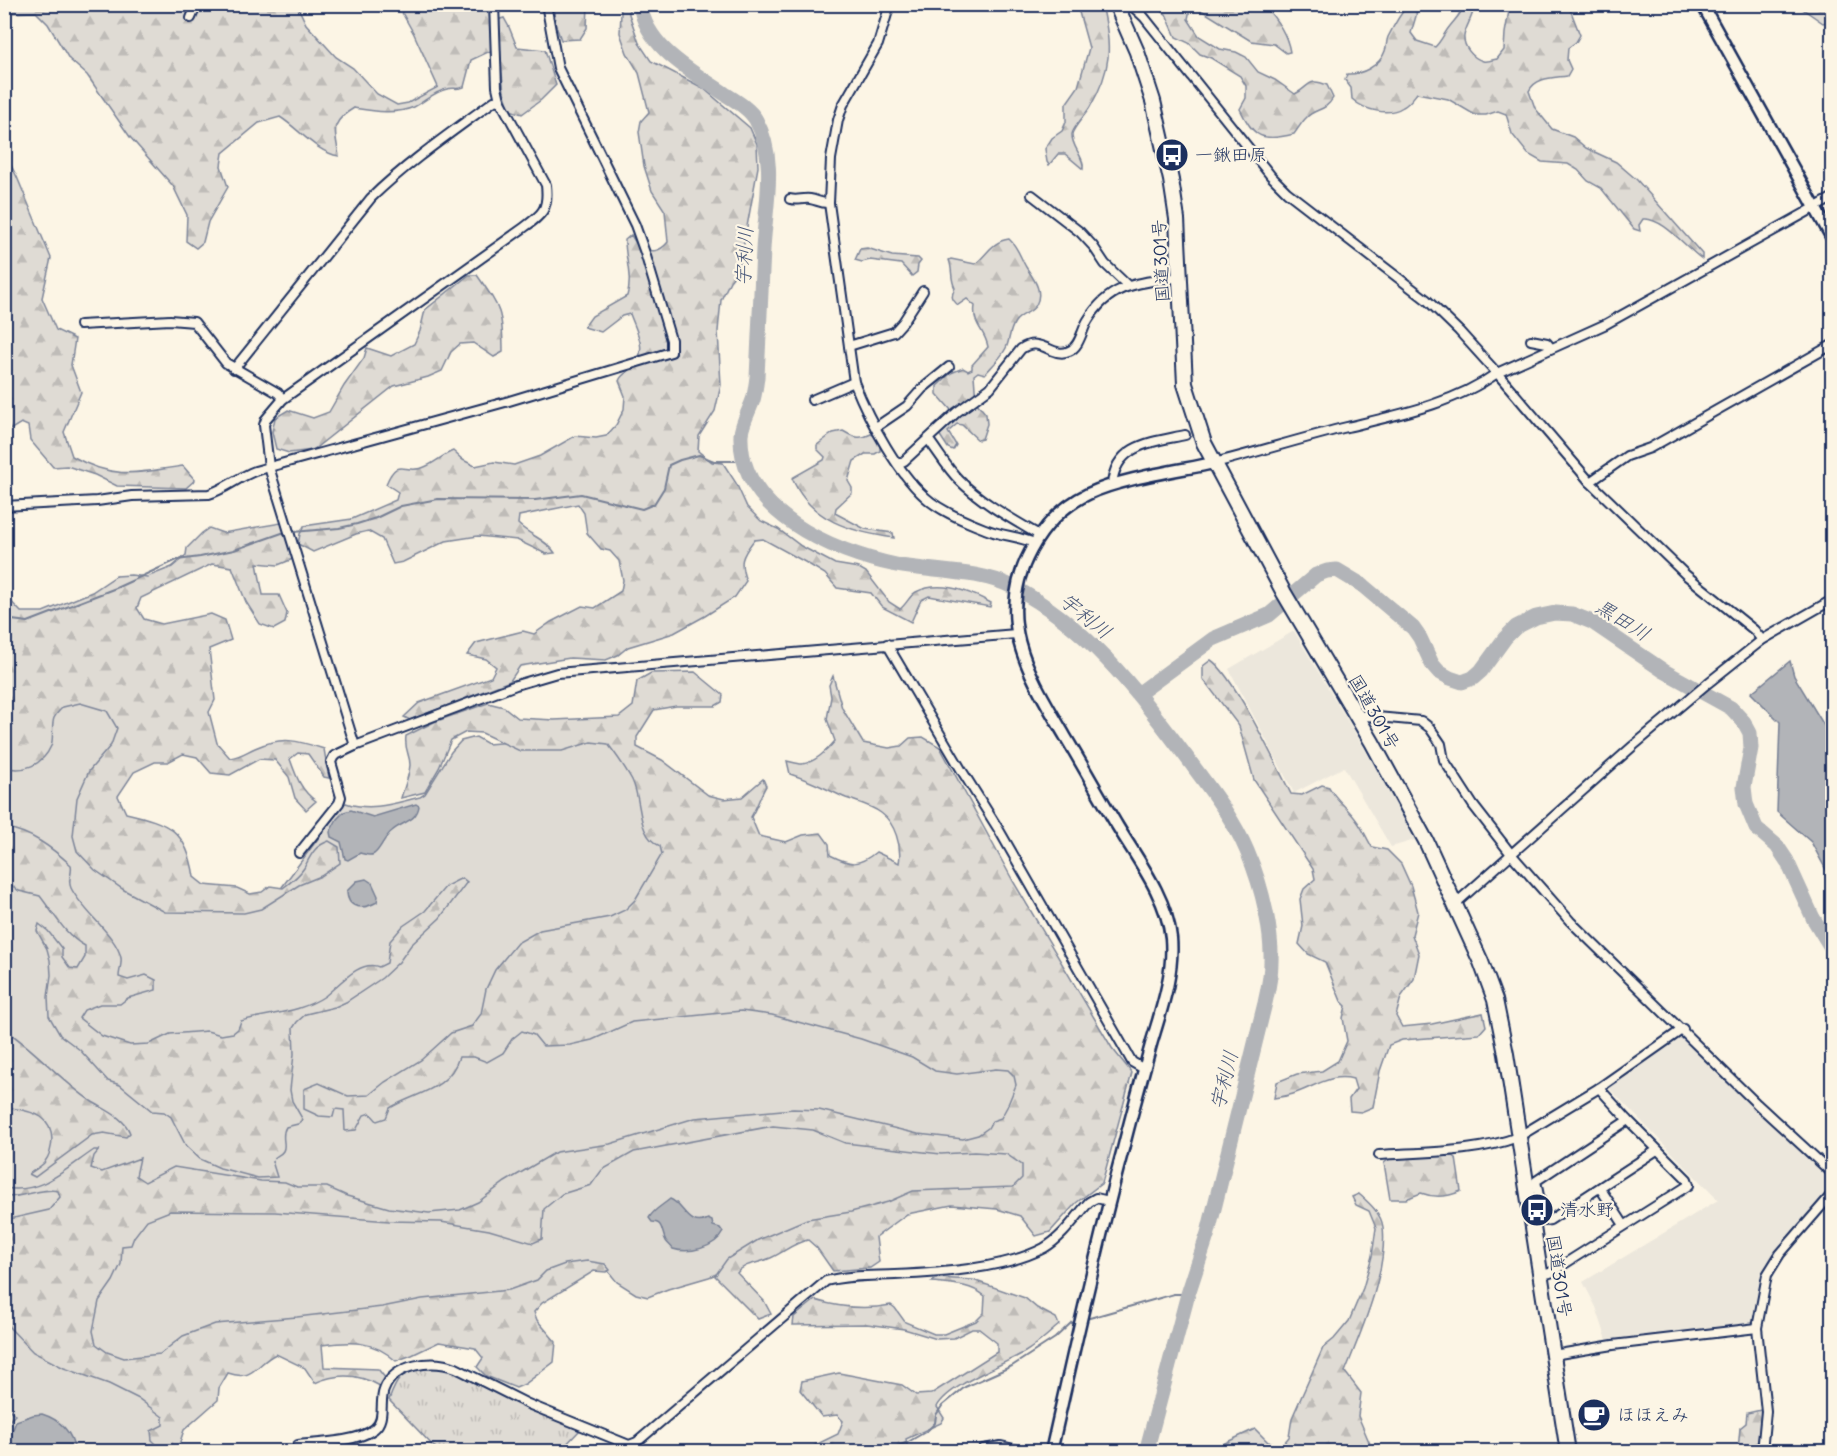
<svg xmlns="http://www.w3.org/2000/svg" width="1837" height="1456" font-family="Delius,'Klee One',sans-serif">
<defs>
<pattern id="forest-firs" width="22" height="20" patternUnits="userSpaceOnUse" patternTransform="scale(1.5)"><rect width="22" height="20" fill="#dfdbd4"/><path d="M5 1l3.5 6h-7zM16 11l3.5 6h-7z" fill="#bfbcb8"/></pattern>
<pattern id="park-tufts" width="24" height="20" patternUnits="userSpaceOnUse" patternTransform="scale(1.5)"><rect width="24" height="20" fill="#dfdbd4"/><path d="M3 7l-1-3M5 7V3M7 7l1-3M15 17l-1-3M17 17v-4M19 17l1-3" fill="none" stroke="#bfbcb8"/></pattern>
</defs>
<rect width="100%" height="100%" fill="#fcf5e5"/>
<filter id="ink" filterUnits="userSpaceOnUse"><feTurbulence type="fractalNoise" baseFrequency=".0167" numOctaves="2"/><feDisplacementMap in="SourceGraphic" scale="12" xChannelSelector="R" yChannelSelector="G"/><feConvolveMatrix kernelMatrix="1 2 1 2 8 2 1 2 1" color-interpolation-filters="sRGB"/></filter>
<g filter="url(#ink)">
<g fill="#ece7dc">
<polygon points="1294,631 1395,800 1415,840 1391,847 1344,767 1294,793 1229,669"/>
<polygon points="1684,1033 1832,1179 1832,1187 1766,1264 1754,1322 1750,1325 1608,1343 1596,1307 1583,1282 1718,1200 1609,1088"/>
</g>
<path fill="#dfdbd4" stroke="#7d8599" stroke-width="1.5" d="M86 698 112 708 127 740 89 795 197 905 279 891 343 805 346 803C372 812 395 803 420 797L425 794 451 752 461 741 476 737 488 744 591 735 609 740 641 786 722 997 1005 1059 1025 1084V1186L857 1218 709 1277 668 1289 648 1297 636 1294 617 1282 608 1271 595 1269 532 1306 226 1352 170 1443 177 1451H5L4 735 60 702Z"/>
<g fill="url(#forest-firs)" stroke="#7d8599" stroke-width="1.5">
<path d="M5 4 297 5 306 24 336 57 353 68 377 94 397 105 408 103 438 87 414 34 400 9V5H489L490 22 504 18 509 27 517 47 545 50 556 85 541 100 522 114 510 110 504 92 500 55 488 52 471 60 464 87C457 90 454 87 447 89 435 91 424 102 414 107 395 115 373 111 354 108 329 123 335 130 339 156 316 152 299 129 280 117L259 123 223 153 221 166 228 187 208 222 203 242 196 248 186 241 187 215 173 186 130 137 87 75 69 59 48 24 36 12 5 13Z"/>
<polygon points="554,5 588,5 587,28 580,39 561,40 555,23"/>
<path d="M620 5H629V14L639 43 651 61 703 88 750 128 757 144 758 167 739 270 730 281 721 300 718 331 721 385 715 411 699 436 698 451 712 462 723 463 736 483 747 507 761 521 778 529 801 546 835 564 859 568 866 572 889 602 900 609C906 605 910 595 916 592 940 580 969 591 991 603L990 607 929 596 921 600 911 622 882 607 871 593 837 588 825 574 805 562 763 539 754 540C741 557 739 562 746 581L735 597 705 616 674 633 628 647 618 655 606 660 570 658 520 666 510 681 410 720 404 717 419 703 491 677 496 667 486 659 467 655 476 643 523 631 534 634 551 622 582 606 595 608 621 591 623 580 619 561 610 551 601 549 587 533 584 513 578 504 519 516 518 524C529 535 547 540 555 553L546 554 517 540 478 536 446 541 403 562 393 564 382 539 368 531 356 534 313 552 298 544 300 534 304 526 352 519 396 500 398 492 386 484C398 456 403 474 422 468 433 465 442 455 453 451L463 460 475 466 494 462 514 465 540 456 575 436 596 438 606 436 616 425 624 409 625 396 619 381C622 373 627 374 632 368 649 351 637 333 630 314L622 316 601 332 584 327 592 316 627 296C633 278 625 259 625 240L631 235 639 248C652 252 659 253 668 242L665 211 652 191 644 166 639 132 641 121 649 112 639 73 627 53 620 33 621 13Z"/>
<path d="M1077 5H1102C1112 46 1112 70 1090 107 1086 114 1073 128 1072 134 1071 147 1085 157 1083 169L1065 154H1058L1049 165 1047 162 1045 149 1052 138 1062 131 1066 122V104L1078 87 1089 48Z"/>
<path d="M1151 5H1263C1275 17 1287 34 1290 52L1286 53 1274 44 1251 41 1198 8 1190 9 1188 19 1199 36 1220 49 1236 52 1246 57 1258 72 1275 80 1295 94C1310 87 1307 77 1327 85L1333 98C1325 112 1315 108 1306 118 1301 123 1298 129 1294 134 1262 142 1254 138 1240 109L1246 98V86L1240 76 1211 58 1200 54 1189 43 1176 37 1166 14Z"/>
<path d="M1408 5H1417L1416 16 1411 33 1417 41 1435 47C1442 40 1444 33 1450 26 1456 18 1461 15 1463 5H1474C1474 16 1466 25 1464 36 1463 46 1472 58 1483 61 1486 62 1493 60 1497 59L1504 50 1505 33 1510 5H1551L1561 10 1570 9 1580 35 1576 42 1568 48 1567 60 1571 69 1567 76C1553 78 1536 77 1529 91L1535 108 1552 129 1573 137 1586 148 1616 162 1637 180 1702 254V259C1686 248 1663 217 1643 219L1639 225 1640 231 1634 229 1601 188 1588 181 1578 170 1568 164 1542 162 1528 154 1512 134 1506 114 1498 111 1486 115H1475L1448 99 1417 93C1413 98 1409 104 1403 107 1388 117 1364 110 1352 99L1351 88 1345 80 1347 74C1361 75 1380 66 1385 51 1387 46 1386 42 1388 37 1394 25 1399 15 1408 5Z"/>
<polygon points="1797,5 1832,5 1832,21 1823,23"/>
<path d="M5 154 17 177 51 258 42 298 56 330 75 339 71 365 81 392 64 432 72 456C113 480 138 473 183 466L195 480 186 488 117 486 95 475 67 466 53 467 30 440 28 426 21 423 5 433Z"/>
<path d="M1009 239C1018 247 1020 257 1026 267 1033 278 1044 291 1036 305 1032 313 1020 314 1015 322 1009 331 1010 340 1006 348 1001 358 992 366 985 374L978 372 974 375 976 402 986 414 987 424 982 439 978 440 962 425 957 424 948 432 956 445 953 450 948 448 939 434 955 417 951 410 937 394V386L951 373 963 368 968 371 972 369V365L988 347C985 330 972 325 975 306L967 299 958 305C951 299 951 296 955 288 950 279 953 270 949 260L951 259 975 264C987 255 992 241 1009 239Z"/>
<polygon points="867,248 892,256 918,258 921,261 918,265 917,272 912,276 901,264 870,260 862,262 855,260 860,249"/>
<path d="M469 275H477C500 308 503 311 503 352L494 357 473 343 460 344 451 352 442 371 428 377 394 386 313 450 289 453 276 449 272 432 275 418 288 410 313 418 329 412 344 386 364 358 367 348 391 356 414 344 420 331 425 310Z"/>
<path d="M843 431C853 437 860 440 871 434L876 436 880 444V451L875 454H865L854 461 848 481 852 488V493L836 508 835 513 865 529 893 533 894 538C852 532 810 521 792 478L824 460 825 457 817 449V445L833 433Z"/>
<path d="M281 523 287 536 293 559 278 565 257 563 263 595H279L287 613 285 623 274 629 260 624 246 602 232 567 212 564 141 598 137 608 144 619 162 624 211 614 225 620 231 640 209 649 215 700 209 712 217 743 230 758C240 757 246 752 255 748 282 736 297 740 324 749L329 778 324 777 308 754 298 753 290 759C296 776 301 791 316 801L306 810 295 798 289 777 275 760 259 759 230 775 211 773 197 757 183 754 168 762H155L134 772 118 796 126 813C169 823 187 830 194 877L204 885 237 888 250 894 262 892 270 886 283 888C291 882 299 876 304 868 311 855 314 846 329 841L339 847 340 863 321 876 299 885 261 909 244 913 165 912 124 890 95 870 77 851 73 836 77 798 89 771 111 745 117 728 107 711 80 703 63 707C60 710 56 714 54 718 51 726 54 738 51 746 43 765 23 773 5 767V595L21 612H43L92 592 116 576 131 575 147 577 172 567 186 555 187 548 202 533 209 528 223 533Z"/>
<path d="M1211 660C1233 674 1277 766 1291 794L1302 795 1322 785 1329 787C1336 800 1348 808 1357 821 1363 829 1367 839 1372 847L1387 850 1401 864 1411 886 1418 912 1412 935 1419 954 1414 979 1401 997 1396 1016 1402 1027 1432 1024 1483 1013 1486 1026 1479 1034 1402 1040 1389 1045 1380 1071 1373 1107 1361 1112 1350 1111 1349 1099 1356 1089 1353 1079C1331 1073 1314 1087 1293 1094 1287 1096 1281 1097 1274 1098L1277 1082 1297 1074 1322 1071 1338 1061 1347 1041 1343 1018 1346 1006 1341 1001 1325 962 1308 954 1299 944 1303 926 1300 899 1304 889 1315 879 1313 869 1254 780 1239 726 1203 679V666Z"/>
<path d="M695 672 723 695 722 702 715 706H676L654 710 637 737V747L662 760 708 795 724 799 742 797 763 779 766 786C760 796 757 807 751 817L759 836 786 842 803 835 821 833 829 844 830 855C850 865 858 867 876 852L899 863C902 846 895 823 881 813 872 806 857 802 846 798 826 789 812 781 790 774L787 761C792 762 798 764 802 764 814 763 828 750 835 741L827 719 831 697 829 685 833 676 842 708 863 743 889 748 901 746 910 738 923 737 940 747 1013 881 1112 1048 1132 1073 1102 1183 1076 1203 1050 1232 1036 1236 1020 1216 997 1209 952 1205 907 1214 876 1237 879 1262 870 1268 833 1271 817 1248 808 1240C792 1243 782 1254 768 1259 757 1264 744 1263 737 1273L764 1301 771 1314 758 1319 715 1276 727 1259 758 1240 807 1219 851 1212 888 1202 913 1191 1013 1187 1022 1178V1165L1006 1154 974 1152 941 1154 845 1143 813 1130 773 1126 634 1152 602 1170 591 1185 562 1194 544 1209 542 1239 533 1243 489 1230 441 1222 389 1221 275 1212 170 1211 147 1220 134 1237 131 1245 122 1246 121 1264 113 1281 99 1301 93 1331 96 1344 107 1352 124 1358 160 1354 183 1336 215 1324 297 1317 382 1307 422 1299 509 1290 537 1280 546 1271 565 1264 587 1261 605 1264 610 1270 606 1272 594 1271 542 1303 534 1312 537 1320 556 1342 554 1362 525 1384 516 1388 486 1376 477 1367 483 1358 475 1348 439 1342 412 1355 396 1361C373 1340 352 1341 322 1345L324 1367 378 1369 386 1379 380 1386C359 1374 337 1373 315 1383L305 1368 276 1354C255 1364 254 1382 228 1373L219 1388 218 1400 184 1430 179 1445 184 1451H163L152 1440 151 1431 163 1425V1417L139 1399 109 1384 64 1368 33 1352 5 1323V1220L49 1210 60 1197 58 1191C45 1187 21 1198 5 1197V1188C41 1195 67 1168 94 1150H99L94 1156 91 1168 102 1172 140 1158 136 1176 145 1182 174 1167 261 1181 285 1182 297 1187H327L347 1196 389 1208 429 1213 460 1210 478 1202 505 1182 556 1152 610 1144 695 1118 793 1109 819 1110 918 1134 963 1139 978 1135 988 1128 992 1121 1001 1118 1007 1107 1016 1085 1014 1076 1008 1070 996 1069 957 1074 935 1071 912 1057 861 1039 772 1015 741 1011 632 1022 592 1040 570 1045 543 1046 534 1035 522 1031 512 1039 503 1053 487 1062 474 1057H459C448 1091 417 1092 390 1108L386 1118 377 1121 370 1113 364 1115 356 1130 345 1131 344 1110 335 1109 333 1117 319 1116 304 1109V1089L319 1083 348 1096 369 1095 385 1082 421 1060 451 1033 472 1026 481 1014 486 989 495 970 517 943 540 930 610 917 625 910 635 900 662 854 660 846C636 835 643 803 632 780 625 767 617 756 608 744L591 742 562 751H520L482 733 466 732 451 740 439 768 425 792 401 798C404 787 409 777 410 765 410 754 404 750 406 736L434 722 488 703 504 707 518 718 554 720 619 717 633 706 637 681 651 673Z"/>
<path d="M5 828C30 831 52 848 71 865 73 873 67 880 71 888 82 911 117 936 121 958 122 964 119 971 119 977L128 980 146 975 156 980V990L128 998 120 1004H100L84 1010 79 1018 102 1036 130 1045 149 1044 170 1034 207 1031 221 1035 233 1033 238 1029 241 1021C269 1013 300 1013 325 996 339 985 360 959 379 967L387 963 390 941 403 926 425 911 446 886 462 878 467 882 440 918 411 945 399 962 382 978 346 1002 335 1007 306 1014 297 1022 293 1028 294 1054 290 1090 292 1101 303 1120 298 1124 286 1127C280 1136 287 1145 283 1151 280 1156 275 1155 272 1161L277 1177 258 1178 220 1168 200 1159 186 1146 171 1117 164 1112 152 1111 120 1085 108 1081 80 1050 60 1035 49 1016 48 997 51 975 50 960 47 949 37 931 39 924 48 931 62 949V957L70 968 78 969 85 957V946C65 935 54 914 40 896L19 891 5 880Z"/>
<path d="M4 1029C36 1050 60 1080 91 1101 105 1110 124 1117 130 1133L126 1137 104 1133 92 1135 35 1177 29 1174C33 1171 40 1167 44 1163 54 1150 56 1127 41 1117 30 1110 16 1109 5 1107Z"/>
<path d="M1453 1156 1456 1158 1461 1191C1448 1197 1434 1198 1421 1193L1406 1199H1390L1384 1163 1391 1158Z"/>
<path d="M1359 1194C1369 1203 1381 1213 1383 1227 1388 1271 1361 1332 1345 1372L1361 1393 1358 1416 1373 1451H1215L1225 1443 1255 1429 1268 1442 1283 1444 1289 1437 1292 1418 1323 1348 1334 1339 1349 1321 1363 1288 1372 1256 1376 1228 1369 1211 1356 1205 1352 1197Z"/>
<path d="M938 1278 973 1280 1025 1298 1037 1308 1056 1318 1059 1325C1048 1334 1037 1345 1025 1352 1003 1365 948 1385 937 1407L944 1418 941 1423 906 1439 908 1451H803L838 1434 843 1421 837 1415 822 1417 800 1390 802 1381 839 1373 902 1385 916 1395 931 1394 997 1352V1343L979 1329H972L954 1338 937 1339 904 1329 867 1324 793 1325 794 1317 815 1300C841 1308 865 1310 891 1305L895 1308 905 1322 934 1334H944L976 1321 984 1313 985 1296C970 1284 951 1284 932 1282Z"/>
<polygon points="5,1409 10,1410 15,1415 9,1421 9,1438 5,1449"/>
<polygon points="1761,1410 1761,1427 1757,1444 1751,1447 1748,1451 1735,1452 1738,1450 1740,1428 1746,1423 1747,1413"/>
</g>
<path fill="url(#park-tufts)" stroke="#7d8599" stroke-width="1.5" d="M425 1366 456 1370 488 1388 580 1430 560 1451H438L389 1400C398 1375 401 1375 425 1366Z"/>
<g fill="#b2b4b8" stroke="#767f94" stroke-width="1.5">
<polygon points="1790,661 1794,676 1828,732 1831,731 1832,733 1832,881 1811,842 1777,812 1780,722 1751,693"/>
<path d="M416 804 419 806C417 821 402 822 392 831 384 837 381 849 374 854 369 857 365 854 360 853L348 860 345 859 341 842 331 837 330 832 337 819 344 812 351 810 373 817Z"/>
<path d="M366 879 372 883 378 896 377 902C363 910 347 909 347 891L357 881Z"/>
<path d="M670 1199C683 1203 689 1230 708 1219L712 1221 713 1226 720 1228 723 1232C715 1248 689 1254 673 1249 671 1246 668 1244 666 1241 661 1232 664 1222 652 1222L649 1218C653 1210 663 1205 670 1199Z"/>
<path d="M42 1414C61 1420 72 1432 75 1451H11V1435L16 1421 33 1415Z"/>
</g>
<g fill="none" stroke-linecap="round" stroke-linejoin="round">
<g stroke="#767f94" stroke-width="2">
<polyline points="4,619 28,622 116,588 177,560 200,557 234,550 282,533 339,528 357,524 376,518 401,506 438,499 535,500 581,494 642,509 654,504 664,488 669,465 680,460 699,455 714,461 743,461"/>
<polyline points="1086,1319 1174,1294 1188,1294"/>
<polyline points="884,1452 908,1442 927,1431 935,1423 936,1415 942,1406 965,1387 1012,1366 1055,1338 1071,1323 1078,1321"/>
</g>
<g stroke="#b2b4b8" stroke-width="15">
<path d="M640 4C646 48 693 72 725 94 736 101 750 109 756 120 778 160 765 207 763 250 761 292 759 335 757 377 756 385 755 393 753 400 749 411 742 423 741 434 738 512 833 552 896 565 933 572 979 570 1013 587 1088 626 1135 689 1185 755 1207 785 1232 816 1247 851 1262 886 1275 937 1270 976 1269 985 1267 994 1265 1003L1208 1233 1188 1294 1146 1452"/>
<polyline points="1138,694 1213,639 1269,615 1316,575 1327,571 1337,570 1362,585 1413,628 1420,638 1432,664 1439,672 1450,678 1462,682 1473,678 1481,671 1505,638 1516,627 1536,617 1555,613 1572,614 1592,622 1664,671 1731,708 1744,722 1750,733 1751,748 1744,787 1746,804 1756,828 1777,846 1787,861 1813,918 1832,949"/>
</g>
<defs>
<g id="street">
<path d="M494 4 497 87 500 100 546 185C549 211 541 215 522 229L283 399 266 419 264 425 269 467 355 746 516 685 557 673 1016 634"/>
<path d="M890 4 878 44 843 105 838 120 831 159 829 203 854 382C869 420 899 477 931 502 947 514 967 522 985 529 1001 536 1019 536 1034 543"/>
<polyline points="1130,4 1144,17 1271,176 1287,192 1427,300 1459,331 1497,373 1590,482 1686,575 1754,630 1762,640"/>
<polyline points="191,18 197,4"/>
<polyline points="1032,195 1080,232 1093,246 1105,264 1127,285"/>
<path d="M790 199C797 201 803 198 810 199 817 200 822 204 829 203"/>
<polyline points="80,325 170,320 194,322 226,363 278,393 283,399"/>
<polyline points="1531,340 1547,343 1551,348"/>
<polyline points="849,346 894,332 903,322 923,291"/>
<path d="M234 369 371 198C408 162 452 132 494 101L500 100"/>
<polyline points="812,400 854,382"/>
<polyline points="876,427 907,406 922,389 949,367"/>
<path d="M928 439C938 452 947 468 959 480 982 503 1012 519 1039 535"/>
<path d="M1214 463C1258 452 1302 438 1347 427 1397 415 1454 404 1497 373L1606 324 1832 198"/>
<path d="M898 464 904 461 957 412 990 388 1021 349C1040 335 1053 359 1069 351 1080 347 1082 329 1088 320 1111 282 1141 283 1180 277"/>
<polyline points="1590,482 1627,456 1650,448 1832,345"/>
<path d="M1112 485C1115 444 1153 442 1185 435"/>
<path d="M4 506 97 501 132 496 209 494C225 489 239 477 255 471L509 401 671 352V340L645 253 635 225 558 68 546 4"/>
<polyline points="887,644 962,771 999,830 1132,1062 1144,1069"/>
<polyline points="1355,715 1421,721 1430,728 1441,744 1444,760 1473,805 1511,854 1570,921 1757,1104 1832,1173"/>
<polyline points="299,853 339,803 341,797 331,762 334,756 355,746"/>
<polyline points="1454,905 1633,746 1708,683 1762,640 1832,600"/>
<polyline points="1628,1120 1536,1181 1544,1221 1550,1220 1657,1150"/>
<path d="M1379 1155C1424 1152 1475 1153 1518 1137L1599 1088 1683 1029"/>
<polyline points="1600,1188 1624,1225"/>
<polyline points="1542,1275 1550,1273 1689,1185 1687,1179 1628,1120 1599,1088"/>
<polyline points="1553,1355 1613,1345 1757,1328"/>
<path d="M298 1445C318 1443 358 1442 374 1429 386 1420 379 1402 384 1390 394 1363 433 1359 456 1368L528 1404 629 1445 637 1442 826 1281C848 1275 872 1276 895 1275 938 1273 1005 1269 1044 1248 1063 1237 1075 1218 1089 1202L1096 1198 1109 1201"/>
<polyline points="983,1449 1001,1446 1026,1452"/>
<polyline points="1762,1452 1766,1411 1757,1328 1767,1275 1780,1254 1832,1194"/>
</g>
<g id="secondary">
<polyline points="1702,4 1832,238"/>
<path d="M1051 1452C1074 1350 1096 1249 1123 1149 1132 1113 1142 1077 1152 1041 1162 1008 1174 973 1171 938 1167 898 1138 860 1118 827 1100 797 1083 766 1065 736 1030 676 993 620 1031 550 1044 526 1063 506 1088 494 1122 478 1176 471 1214 463"/>
</g>
<polyline id="highway" points="1116,4 1137,52 1153,101 1171,180 1177,219 1185,384 1204,443 1284,593 1372,742 1426,841 1481,962 1495,1000 1506,1054 1568,1452"/>
</defs>
<use href="#street" stroke="#1b2f5e" stroke-width="12"/>
<use href="#secondary" stroke="#1b2f5e" stroke-width="15"/>
<use href="#highway" stroke="#1b2f5e" stroke-width="18"/>
<use href="#street" stroke="#fcf5e5" stroke-width="8"/>
<use href="#secondary" stroke="#fcf5e5" stroke-width="10"/>
<use href="#highway" stroke="#fcf5e5" stroke-width="14"/>
</g>
</g>
<defs>
<symbol id="bus-disc" viewBox="-11 -11 22 22"><circle r="9.5" fill="#1b2f5e" stroke="#fcf5e5"/><path d="M-5-6H5V4H4V6H2V4H-2V6H-4V4H-5ZM-3.5-4V0h7V-4ZM-3.5 1.2v1.5H-2V1.2ZM2 1.2v1.5H3.5V1.2Z" fill="#fff"/></symbol>
<symbol id="cafe-disc" viewBox="-11 -11 22 22"><circle r="9.5" fill="#1b2f5e" stroke="#fcf5e5"/><path d="M-5.5-4.5H6V0H3Q3 3.5 0 3.5H-2.5Q-5.5 3.5-5.5 0ZM3-3.2v2h1.7v-2ZM-6 4.5H4V6H-6Z" fill="#fff"/></symbol>
</defs>
<g fill-rule="evenodd">
<use href="#bus-disc" x="1153" y="136" width="38" height="38"/>
<use href="#bus-disc" x="1518" y="1191" width="38" height="38"/>
<use href="#cafe-disc" x="1575" y="1396" width="38" height="38"/>
</g>
<g text-anchor="middle" stroke-width="4.5" stroke-linejoin="round" paint-order="stroke">
<g font-size="18" fill="#1b2f5e" stroke="#fcf5e5" text-anchor="start">
<text x="1195" y="161">一鍬田原</text>
<text x="1560" y="1216">清水野</text>
<text x="1617" y="1421">ほほえみ</text>
</g>
<g font-size="18" fill="#1b2f5e" stroke="#fcf5e5">
<text transform="translate(1161 261) rotate(-93)" y="6">国道301号</text>
<text transform="translate(1374 712) rotate(60)" y="6">国道301号</text>
<text transform="translate(1559 1276) rotate(81)" y="6">国道301号</text>
</g>
<g font-size="20" font-style="italic" fill="#485779" stroke="#fcf5e5">
<text transform="translate(744 256) rotate(-87)" y="7">宇利川</text>
<text transform="translate(1086 616) rotate(39)" y="7">宇利川</text>
<text transform="translate(1623 620) rotate(32)" y="7">黒田川</text>
<text transform="translate(1224 1080) rotate(-76)" y="7">宇利川</text>
</g>
</g>
<rect width="1837" height="1456" fill="none" stroke="#fcf5e5" stroke-width="24"/>
<rect x="12" y="12" width="1813" height="1432" fill="none" stroke="#1b2f5e" stroke-width="2" filter="url(#ink)"/>
</svg>
